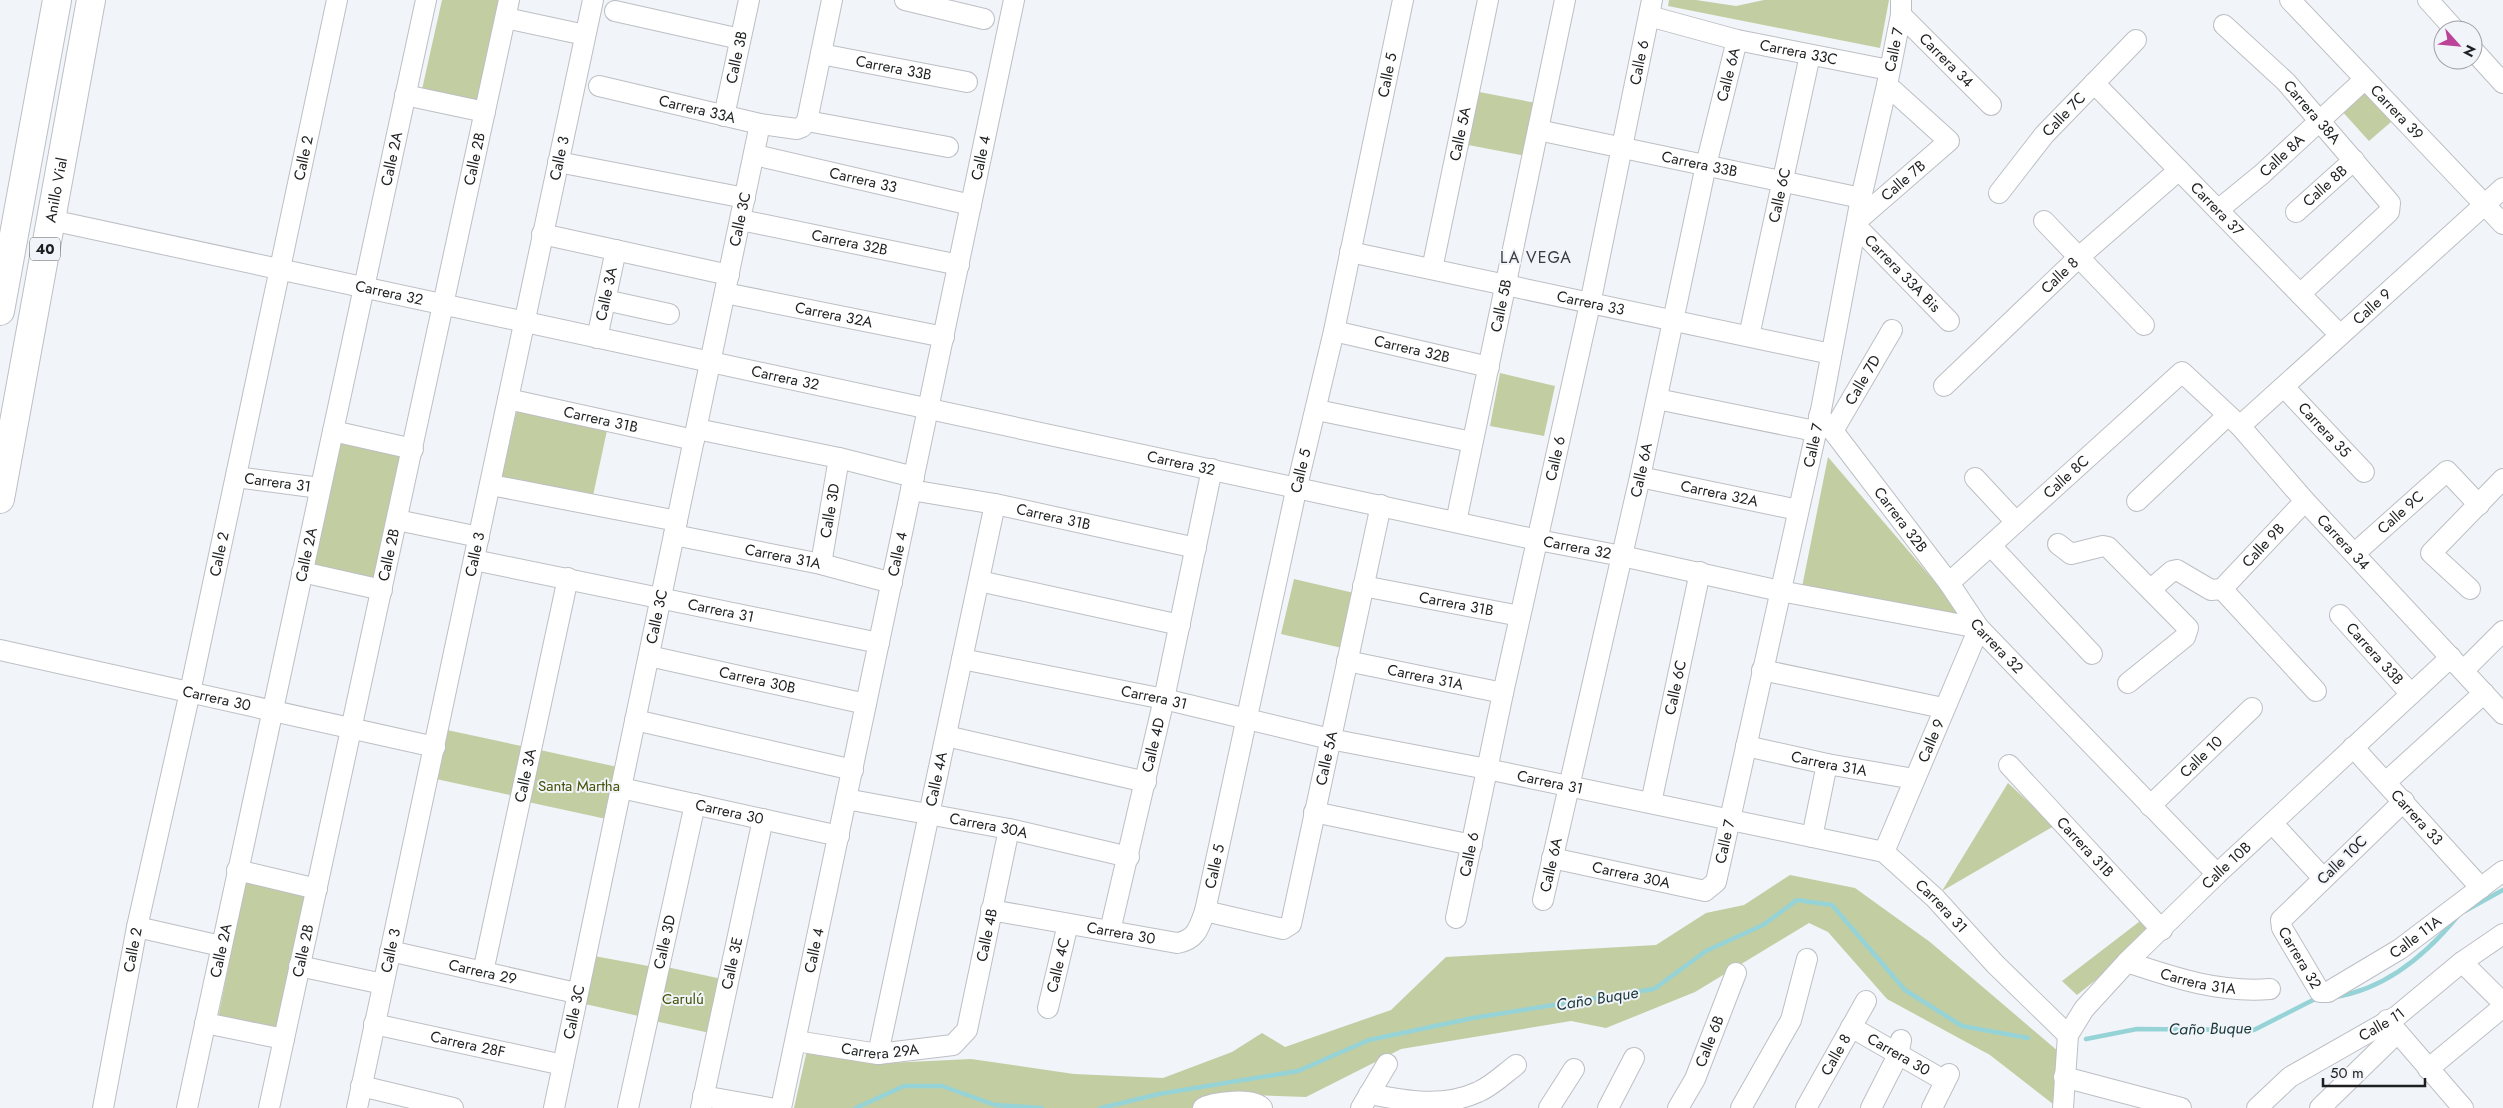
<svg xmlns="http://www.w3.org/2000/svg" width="2503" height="1108" font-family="Jost,sans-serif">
<rect width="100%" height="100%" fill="#f1f4f9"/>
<g fill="#c2cda2">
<polygon points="442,0 504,0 482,107 421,94"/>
<polygon points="1669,0 1696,0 1736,6 1764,0 1889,0 1880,48 1668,6"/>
<polygon points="2364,86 2391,122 2369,141 2341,110"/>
<polygon points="1474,91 1536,103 1526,156 1463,144"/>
<polygon points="1500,373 1555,386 1544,436 1490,426"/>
<polygon points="518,405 609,421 591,505 500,484"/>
<polygon points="341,441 410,454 384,584 313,566"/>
<polygon points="1828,457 1965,617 1802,587"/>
<polygon points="1294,579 1354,593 1342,648 1281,634"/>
<polygon points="447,730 526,747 515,796 436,779"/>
<polygon points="540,750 622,768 611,820 528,802"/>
<polygon points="2008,783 2054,826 1942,891"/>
<polygon points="247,874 318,890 288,1031 218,1018"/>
<polygon points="1790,875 1855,888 1930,942 2059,1052 2053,1104 1990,1055 1887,999 1828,932 1809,923 1695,992 1606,1028 1571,1021 1401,1049 1306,1097 1247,1095 1196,1108 794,1108 807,1050 888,1063 971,1059 1074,1074 1163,1078 1232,1052 1262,1033 1285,1047 1391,1010 1446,957 1656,945 1706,913 1744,905"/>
<polygon points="2148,915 2159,929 2077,995 2062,981"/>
<polygon points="594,956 654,967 643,1017 585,1004"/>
<polygon points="662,966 722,979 710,1033 650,1020"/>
</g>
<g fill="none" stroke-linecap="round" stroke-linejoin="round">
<g stroke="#96d3d7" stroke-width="4.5">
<polyline points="2465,911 2503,890"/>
<path d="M2335 997C2385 989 2425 956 2457 917"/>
<polyline points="2086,1039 2137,1029 2254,1030 2313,1000 2320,999"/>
<polyline points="856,1108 904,1086 942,1086 995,1105 1042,1108"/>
<polyline points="1101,1108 1159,1094 1298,1071 1369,1040 1473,1018 1654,989 1706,951 1763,925 1797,900 1832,905 1905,990 1962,1026 2028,1038"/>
</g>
<defs>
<g id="minor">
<polyline points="905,0 984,19"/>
<path id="s1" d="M2290 0 2503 224"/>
<polyline points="2428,0 2455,30"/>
<polyline points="615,11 740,39"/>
<path id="s2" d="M1901 15 1991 105"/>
<path id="s3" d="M1649 16 1737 40 1889 70"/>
<polyline points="506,18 585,35"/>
<path id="s4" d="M2224 25 2286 82 2390 203 2389 212 2300 294"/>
<polyline points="2473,50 2503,83"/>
<path id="s5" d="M821 54 967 82"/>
<path id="s6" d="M2094 83 2340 335"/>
<path id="s7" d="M599 86 760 124 797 129 802 127 807 121 832 0"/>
<polyline points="405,95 485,112"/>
<path id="s8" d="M724 116 749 0"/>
<polyline points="807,121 948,147"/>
<path id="s9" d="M1538 130 1861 198"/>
<path id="s10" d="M755 155 971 205"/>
<polyline points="558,162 745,198"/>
<path id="s11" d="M1999 193 2044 135 2136 40"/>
<path id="s12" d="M2218 210 2262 174 2365 79"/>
<path id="s13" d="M2296 212 2354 160"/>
<path id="s14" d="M51 220 1538 540 1622 556 1780 591 1979 628"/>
<path id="s15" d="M741 220 959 265"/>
<path id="s16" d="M1858 220 1949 141 1887 85"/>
<polyline points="2044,221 2144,325"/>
<path id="s17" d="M1857 227 1949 321"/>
<polyline points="542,234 729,275"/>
<path id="s18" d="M1350 252 1831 354"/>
<path id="s19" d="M1432 269 1488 0"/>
<path id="s20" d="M725 293 944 337"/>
<polyline points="605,300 669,314"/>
<path id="s21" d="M1334 331 1489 367"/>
<path id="s22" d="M1749 336 1810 55"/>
<path id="s23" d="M597 338 616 250"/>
<path id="s24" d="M1944 386 2079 257 2179 170"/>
<path id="s25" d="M2284 387 2364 472"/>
<path id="s26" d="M508 399 694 440"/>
<polyline points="1657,399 1815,431"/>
<polyline points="1317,410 1472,442"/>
<path id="s27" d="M1819 416 1833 431 1949 583 1979 628 2217 874"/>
<path id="s28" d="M2240 426 2503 188"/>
<polyline points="697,429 839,458 914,477"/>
<polyline points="333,431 413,449"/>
<path id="s29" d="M1833 431 1892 330"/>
<path id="s30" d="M236 477 320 488"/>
<path id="s31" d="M1640 477 1798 510"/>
<polyline points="1975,478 2016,522"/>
<polyline points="491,485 677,521"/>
<path id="s32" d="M911 490 995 504 1196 548"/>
<polyline points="2137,501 2227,416"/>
<polyline points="397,520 479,537"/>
<path id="s33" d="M1456 522 1565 0"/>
<path id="s34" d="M674 535 821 564 892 583"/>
<polyline points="2058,544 2071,554 2103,546 2108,547 2188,628 2185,637 2128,683"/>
<polyline points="1992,547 2092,654"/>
<path id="s35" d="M2355 553 2447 471 2479 505"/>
<path id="s36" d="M474 560 879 643"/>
<path id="s37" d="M821 564 839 458"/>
<polyline points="302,572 382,590"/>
<polyline points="979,581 1180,625"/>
<path id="s38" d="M1949 583 2182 372 2240 426 2305 501 2503 714"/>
<path id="s39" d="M1363 586 1520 616"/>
<polyline points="2151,589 2172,571 2177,570 2211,590 2222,589"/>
<polyline points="2222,589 2316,691"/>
<path id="s40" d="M2222 589 2305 501"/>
<polyline points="2470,589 2431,553 2503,479"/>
<path id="s41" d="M2340 615 2411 694"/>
<path id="s42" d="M0 650 435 747"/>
<path id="s43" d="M649 656 866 704"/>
<path id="s44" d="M962 659 1164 699 1330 739 1487 769 1884 852 1935 898 1995 964 2068 1035"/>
<path id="s45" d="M1347 661 1503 693"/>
<polyline points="1762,670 1943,708"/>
<polyline points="2464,670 2503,631"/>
<polyline points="635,720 853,770"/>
<polyline points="946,736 1146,782"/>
<path id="s46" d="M1746 746 1827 764 1914 779"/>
<path id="s47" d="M2353 747 2481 888"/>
<path id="s48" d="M2009 765 2162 930"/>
<polyline points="2386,782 2484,693"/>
<path id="s49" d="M621 788 839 836"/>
<path id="s50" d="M846 799 1009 829 1129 857"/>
<path id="s51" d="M2404 801 2281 920 2282 928 2320 992H2328L2400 949 2503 871"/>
<path id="s52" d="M1651 803 1700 572"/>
<path id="s53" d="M2150 806 2252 708"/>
<polyline points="1314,812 1472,845"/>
<polyline points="2273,824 2323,878"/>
<polyline points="1812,837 1827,764"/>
<path id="s54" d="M1884 852 1979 628"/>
<path id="s55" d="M1552 858 1705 891 1716 882 1821 410 1861 198 1887 85 1901 15V0"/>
<polyline points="237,870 317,889"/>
<path id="s56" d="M1543 900 1640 477 1706 165 1737 40"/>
<path id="s57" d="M991 910 1177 943C1196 940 1199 928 1205 911L1297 486 1334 331 1403 0"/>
<path id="s58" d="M1205 911 1283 929 1291 924 1381 505"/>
<path id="s59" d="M1456 918 1503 693 1590 304 1652 0"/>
<polyline points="137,927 221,946"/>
<path id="s60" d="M1110 931 1164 699 1212 469"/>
<path id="s61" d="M390 951 576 993"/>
<path id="s62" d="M2127 962C2175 978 2219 993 2270 989"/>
<polyline points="2462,962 2503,1003"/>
<polyline points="299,966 383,984"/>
<path id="s63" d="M483 972 568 578"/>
<path id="s64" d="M1048 1008 1068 924"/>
<polyline points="2387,1020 2463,1108"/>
<polyline points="205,1023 284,1039"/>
<path id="s65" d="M374 1024 563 1065"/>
<path id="s66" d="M1851 1027 1945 1081"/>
<path id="s67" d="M796 1041 878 1054 953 1045 967 1030 1009 829"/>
<path id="s68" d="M878 1054 995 504"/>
<polyline points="2428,1069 2503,1007"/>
<polyline points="2064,1077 2181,1108"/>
<polyline points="361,1086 453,1108"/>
<path d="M1369 1094C1406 1101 1443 1108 1478 1092 1492 1086 1504 1074 1516 1065"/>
<polyline points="703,1096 770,1108"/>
<path id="s69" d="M103 1108 137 927 190 692 337 0"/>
<path id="s70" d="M187 1108 426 0"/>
<path id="s71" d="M269 1108 509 0"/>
<path id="s72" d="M357 1108 593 0"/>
<path id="s73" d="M554 1108 760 124"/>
<path id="s74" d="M628 1108 695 804"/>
<path id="s75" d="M701 1108 763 819"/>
<path id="s76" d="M781 1108 1014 0"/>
<path d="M1203 1108C1213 1102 1254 1097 1262 1108"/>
<polyline points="1361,1108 1387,1064"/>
<polyline points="1549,1108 1574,1069"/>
<polyline points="1608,1108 1634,1058"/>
<path id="s77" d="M1678 1108 1695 1079 1736 973"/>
<polyline points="1741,1108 1791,1020 1807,959"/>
<path id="s78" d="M1806 1108 1866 1001"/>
<polyline points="1871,1108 1898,1055 1901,1040"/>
<polyline points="1932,1108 1949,1074"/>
<path id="s79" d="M2063 1108 2068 1035 2084 1009 2127 962 2217 874 2451 657"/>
<path id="s80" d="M2257 1108 2290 1077 2397 1016 2462 962 2503 934"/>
<polyline points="2320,1108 2397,1033"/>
</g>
<g id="highway">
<polyline points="0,311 57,0"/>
<path id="s81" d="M0 499 91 0"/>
</g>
</defs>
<use href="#minor" stroke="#bcbfc4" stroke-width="22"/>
<use href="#highway" stroke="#bcbfc4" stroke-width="30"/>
<use href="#minor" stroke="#fff" stroke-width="20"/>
<use href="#highway" stroke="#fff" stroke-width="28"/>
</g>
<g text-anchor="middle" stroke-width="4" stroke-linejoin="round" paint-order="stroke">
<rect fill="#f1f4f9" stroke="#5d5f61" stroke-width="1" x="30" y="237.5" width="30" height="23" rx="4"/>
<g font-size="14" font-weight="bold" fill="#1e1f20">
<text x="45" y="254">40</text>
</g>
<g font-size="15" fill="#1e1f20" stroke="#f1f4f9">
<text dy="5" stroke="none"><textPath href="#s55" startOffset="1022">Calle 7</textPath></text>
<text dy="5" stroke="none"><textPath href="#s3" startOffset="154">Carrera 33C</textPath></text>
<text dy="5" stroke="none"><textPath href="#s8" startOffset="60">Calle 3B</textPath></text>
<text dy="5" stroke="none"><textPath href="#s2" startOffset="64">Carrera 34</textPath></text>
<text dy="5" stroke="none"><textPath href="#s59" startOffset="875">Calle 6</textPath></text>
<text dy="5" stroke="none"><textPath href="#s5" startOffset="74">Carrera 33B</textPath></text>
<text dy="5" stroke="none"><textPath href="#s57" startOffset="1090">Calle 5</textPath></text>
<text dy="5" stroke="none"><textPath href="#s56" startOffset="846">Calle 6A</textPath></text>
<text dy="5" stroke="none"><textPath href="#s7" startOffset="101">Carrera 33A</textPath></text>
<text dy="5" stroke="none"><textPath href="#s4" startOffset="124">Carrera 38A</textPath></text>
<text dy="5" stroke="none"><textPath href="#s1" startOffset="155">Carrera 39</textPath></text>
<text dy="5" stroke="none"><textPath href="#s11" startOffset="102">Calle 7C</textPath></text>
<text dy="5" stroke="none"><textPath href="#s19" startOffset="138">Calle 5A</textPath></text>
<text dy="5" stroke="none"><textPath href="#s12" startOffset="84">Calle 8A</textPath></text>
<text dy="5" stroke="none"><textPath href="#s69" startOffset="971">Calle 2</textPath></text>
<text dy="5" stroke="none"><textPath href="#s70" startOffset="971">Calle 2A</textPath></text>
<text dy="5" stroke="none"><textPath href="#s71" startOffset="971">Calle 2B</textPath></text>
<text dy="5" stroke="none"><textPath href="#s72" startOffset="971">Calle 3</textPath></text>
<text dy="5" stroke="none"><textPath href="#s76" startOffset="971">Calle 4</textPath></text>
<text dy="5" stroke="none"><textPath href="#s9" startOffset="165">Carrera 33B</textPath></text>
<text dy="5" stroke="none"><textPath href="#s10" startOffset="111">Carrera 33</textPath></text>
<text dy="5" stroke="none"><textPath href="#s16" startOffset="60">Calle 7B</textPath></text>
<text dy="5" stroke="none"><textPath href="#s13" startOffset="39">Calle 8B</textPath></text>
<text dy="5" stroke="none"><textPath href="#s81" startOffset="314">Anillo Vial</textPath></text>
<text dy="5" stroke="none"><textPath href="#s22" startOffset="144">Calle 6C</textPath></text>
<text dy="5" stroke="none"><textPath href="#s6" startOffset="176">Carrera 37</textPath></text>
<text dy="5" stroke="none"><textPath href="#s73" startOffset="908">Calle 3C</textPath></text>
<text dy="5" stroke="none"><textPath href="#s15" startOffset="111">Carrera 32B</textPath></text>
<text dy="5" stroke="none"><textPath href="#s17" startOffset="65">Carrera 33A Bis</textPath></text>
<text dy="5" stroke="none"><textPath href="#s24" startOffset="160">Calle 8</textPath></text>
<text dy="5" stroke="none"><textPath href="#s14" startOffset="346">Carrera 32</textPath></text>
<text dy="5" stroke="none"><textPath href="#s23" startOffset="45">Calle 3A</textPath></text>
<text dy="5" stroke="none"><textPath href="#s18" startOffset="246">Carrera 33</textPath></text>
<text dy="5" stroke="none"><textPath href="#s33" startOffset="221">Calle 5B</textPath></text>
<text dy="5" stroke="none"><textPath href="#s28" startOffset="178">Calle 9</textPath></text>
<text dy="5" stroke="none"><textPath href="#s20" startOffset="111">Carrera 32A</textPath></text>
<text dy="5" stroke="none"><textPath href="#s21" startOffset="80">Carrera 32B</textPath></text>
<text dy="5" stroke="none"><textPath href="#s14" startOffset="751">Carrera 32</textPath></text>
<text dy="5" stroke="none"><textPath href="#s29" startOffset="59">Calle 7D</textPath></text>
<text dy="5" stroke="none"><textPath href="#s26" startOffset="95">Carrera 31B</textPath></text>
<text dy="5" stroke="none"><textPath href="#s25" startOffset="59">Carrera 35</textPath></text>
<text dy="5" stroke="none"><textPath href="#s55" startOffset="618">Calle 7</textPath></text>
<text dy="5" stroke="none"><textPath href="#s59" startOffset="470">Calle 6</textPath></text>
<text dy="5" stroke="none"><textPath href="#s14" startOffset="1156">Carrera 32</textPath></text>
<text dy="5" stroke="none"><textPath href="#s57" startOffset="685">Calle 5</textPath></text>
<text dy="5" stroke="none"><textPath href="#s56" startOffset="441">Calle 6A</textPath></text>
<text dy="5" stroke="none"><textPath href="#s38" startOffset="158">Calle 8C</textPath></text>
<text dy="5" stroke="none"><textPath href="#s30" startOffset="42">Carrera 31</textPath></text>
<text dy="5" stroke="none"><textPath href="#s31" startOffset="81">Carrera 32A</textPath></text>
<text dy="5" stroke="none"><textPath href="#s37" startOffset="54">Calle 3D</textPath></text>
<text dy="5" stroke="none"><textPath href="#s35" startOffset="61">Calle 9C</textPath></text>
<text dy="5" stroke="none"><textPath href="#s32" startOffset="145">Carrera 31B</textPath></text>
<text dy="5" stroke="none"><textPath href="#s27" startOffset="132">Carrera 32B</textPath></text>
<text dy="5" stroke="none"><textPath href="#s38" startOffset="549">Carrera 34</textPath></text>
<text dy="5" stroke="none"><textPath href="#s40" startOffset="60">Calle 9B</textPath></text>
<text dy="5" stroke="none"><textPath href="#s14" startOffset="1561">Carrera 32</textPath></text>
<text dy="5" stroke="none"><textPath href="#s69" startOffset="566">Calle 2</textPath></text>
<text dy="5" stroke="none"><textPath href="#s70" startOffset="566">Calle 2A</textPath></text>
<text dy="5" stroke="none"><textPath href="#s71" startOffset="566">Calle 2B</textPath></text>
<text dy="5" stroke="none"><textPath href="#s72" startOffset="566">Calle 3</textPath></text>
<text dy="5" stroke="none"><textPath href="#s76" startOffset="566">Calle 4</textPath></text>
<text dy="5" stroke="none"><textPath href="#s34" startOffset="111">Carrera 31A</textPath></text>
<text dy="5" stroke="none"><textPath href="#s39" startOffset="95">Carrera 31B</textPath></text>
<text dy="5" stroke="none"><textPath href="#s36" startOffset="252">Carrera 31</textPath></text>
<text dy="5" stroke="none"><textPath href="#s73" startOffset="502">Calle 3C</textPath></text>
<text dy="5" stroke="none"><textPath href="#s27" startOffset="291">Carrera 32</textPath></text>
<text dy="5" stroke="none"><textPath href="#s41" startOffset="52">Carrera 33B</textPath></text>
<text dy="5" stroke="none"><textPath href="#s45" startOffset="80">Carrera 31A</textPath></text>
<text dy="5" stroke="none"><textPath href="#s43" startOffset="111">Carrera 30B</textPath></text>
<text dy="5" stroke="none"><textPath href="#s52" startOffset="118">Calle 6C</textPath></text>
<text dy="5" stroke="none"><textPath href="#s42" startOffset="222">Carrera 30</textPath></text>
<text dy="5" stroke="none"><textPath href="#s44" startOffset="196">Carrera 31</textPath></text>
<text dy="5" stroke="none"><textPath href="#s54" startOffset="121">Calle 9</textPath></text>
<text dy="5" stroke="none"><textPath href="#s60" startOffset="191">Calle 4D</textPath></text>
<text dy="5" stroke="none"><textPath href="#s53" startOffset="71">Calle 10</textPath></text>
<text dy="5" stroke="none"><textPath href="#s58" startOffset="259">Calle 5A</textPath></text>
<text dy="5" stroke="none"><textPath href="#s46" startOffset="85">Carrera 31A</textPath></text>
<text dy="5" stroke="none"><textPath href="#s63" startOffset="201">Calle 3A</textPath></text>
<text dy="5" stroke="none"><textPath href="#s68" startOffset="281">Calle 4A</textPath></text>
<text dy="5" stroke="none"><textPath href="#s44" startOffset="601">Carrera 31</textPath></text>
<text dy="5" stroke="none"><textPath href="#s49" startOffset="111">Carrera 30</textPath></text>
<text dy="5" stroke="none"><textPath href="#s47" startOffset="95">Carrera 33</textPath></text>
<text dy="5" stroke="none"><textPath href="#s50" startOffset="145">Carrera 30A</textPath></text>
<text dy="5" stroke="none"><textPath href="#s55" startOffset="212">Calle 7</textPath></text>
<text dy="5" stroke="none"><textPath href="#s48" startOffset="112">Carrera 31B</textPath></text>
<text dy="5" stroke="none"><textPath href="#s59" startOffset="65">Calle 6</textPath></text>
<text transform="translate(2342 860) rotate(-44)" y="5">Calle 10C</text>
<text dy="5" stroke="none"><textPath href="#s56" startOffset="36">Calle 6A</textPath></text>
<text dy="5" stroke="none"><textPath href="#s57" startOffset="280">Calle 5</textPath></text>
<text dy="5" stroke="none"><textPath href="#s79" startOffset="306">Calle 10B</textPath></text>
<text dy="5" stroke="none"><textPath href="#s55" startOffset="81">Carrera 30A</textPath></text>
<text dy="5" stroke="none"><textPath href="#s44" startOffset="1021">Carrera 31</textPath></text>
<text dy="5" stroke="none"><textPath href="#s57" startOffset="132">Carrera 30</textPath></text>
<text dy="5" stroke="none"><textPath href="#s67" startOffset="276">Calle 4B</textPath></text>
<text dy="5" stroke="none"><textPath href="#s51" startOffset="365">Calle 11A</textPath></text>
<text dy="5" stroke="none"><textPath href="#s74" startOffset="170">Calle 3D</textPath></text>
<text dy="5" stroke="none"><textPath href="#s69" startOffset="161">Calle 2</textPath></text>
<text dy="5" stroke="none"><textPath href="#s70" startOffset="161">Calle 2A</textPath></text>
<text dy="5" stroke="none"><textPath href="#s71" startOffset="161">Calle 2B</textPath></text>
<text dy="5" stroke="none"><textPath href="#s72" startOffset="161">Calle 3</textPath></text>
<text dy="5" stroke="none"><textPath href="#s76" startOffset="161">Calle 4</textPath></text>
<text dy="5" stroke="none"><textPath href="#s51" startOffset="214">Carrera 32</textPath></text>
<text dy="5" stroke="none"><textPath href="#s75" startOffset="148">Calle 3E</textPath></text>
<text dy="5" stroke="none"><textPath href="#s64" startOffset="44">Calle 4C</textPath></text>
<text dy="5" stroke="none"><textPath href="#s61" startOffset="95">Carrera 29</textPath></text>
<text dy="5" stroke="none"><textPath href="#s62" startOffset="74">Carrera 31A</textPath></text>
<text dy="5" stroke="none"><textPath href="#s73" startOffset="98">Calle 3C</textPath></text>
<text dy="5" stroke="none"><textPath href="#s80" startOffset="151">Calle 11</textPath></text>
<text dy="5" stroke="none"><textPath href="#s77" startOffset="74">Calle 6B</textPath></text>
<text dy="5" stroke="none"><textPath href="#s65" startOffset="96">Carrera 28F</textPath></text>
<text dy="5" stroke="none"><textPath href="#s67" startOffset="85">Carrera 29A</textPath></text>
<text dy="5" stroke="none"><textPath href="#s78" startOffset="61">Calle 8</textPath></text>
<text dy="5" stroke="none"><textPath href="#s66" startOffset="55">Carrera 30</textPath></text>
</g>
<g font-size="15" fill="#455107" stroke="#f1f4f9">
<text x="579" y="791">Santa Martha</text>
<text x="683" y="1004">Carulú</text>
</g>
<g font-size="16" letter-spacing="1" fill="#3a3c40" stroke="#f1f4f9">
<text x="1536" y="263">LA VEGA</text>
</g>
<g font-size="16" font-style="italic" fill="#183739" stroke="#f1f4f9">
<text transform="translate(1597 998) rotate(-9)" y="6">Caño Buque</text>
<text transform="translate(2210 1028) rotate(-1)" y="6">Caño Buque</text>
</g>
</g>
<g transform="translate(2458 45) rotate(117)"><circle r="24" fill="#f1f4f9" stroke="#9d9fa2"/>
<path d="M0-4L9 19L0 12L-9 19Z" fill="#bb4398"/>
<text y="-8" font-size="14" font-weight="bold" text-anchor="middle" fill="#1e1f20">N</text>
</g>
<path d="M2323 1078v8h102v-8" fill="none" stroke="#1e1f20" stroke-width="2.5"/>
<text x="2330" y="1078" font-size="15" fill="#1e1f20" stroke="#f1f4f9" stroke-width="4" paint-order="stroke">50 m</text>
</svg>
